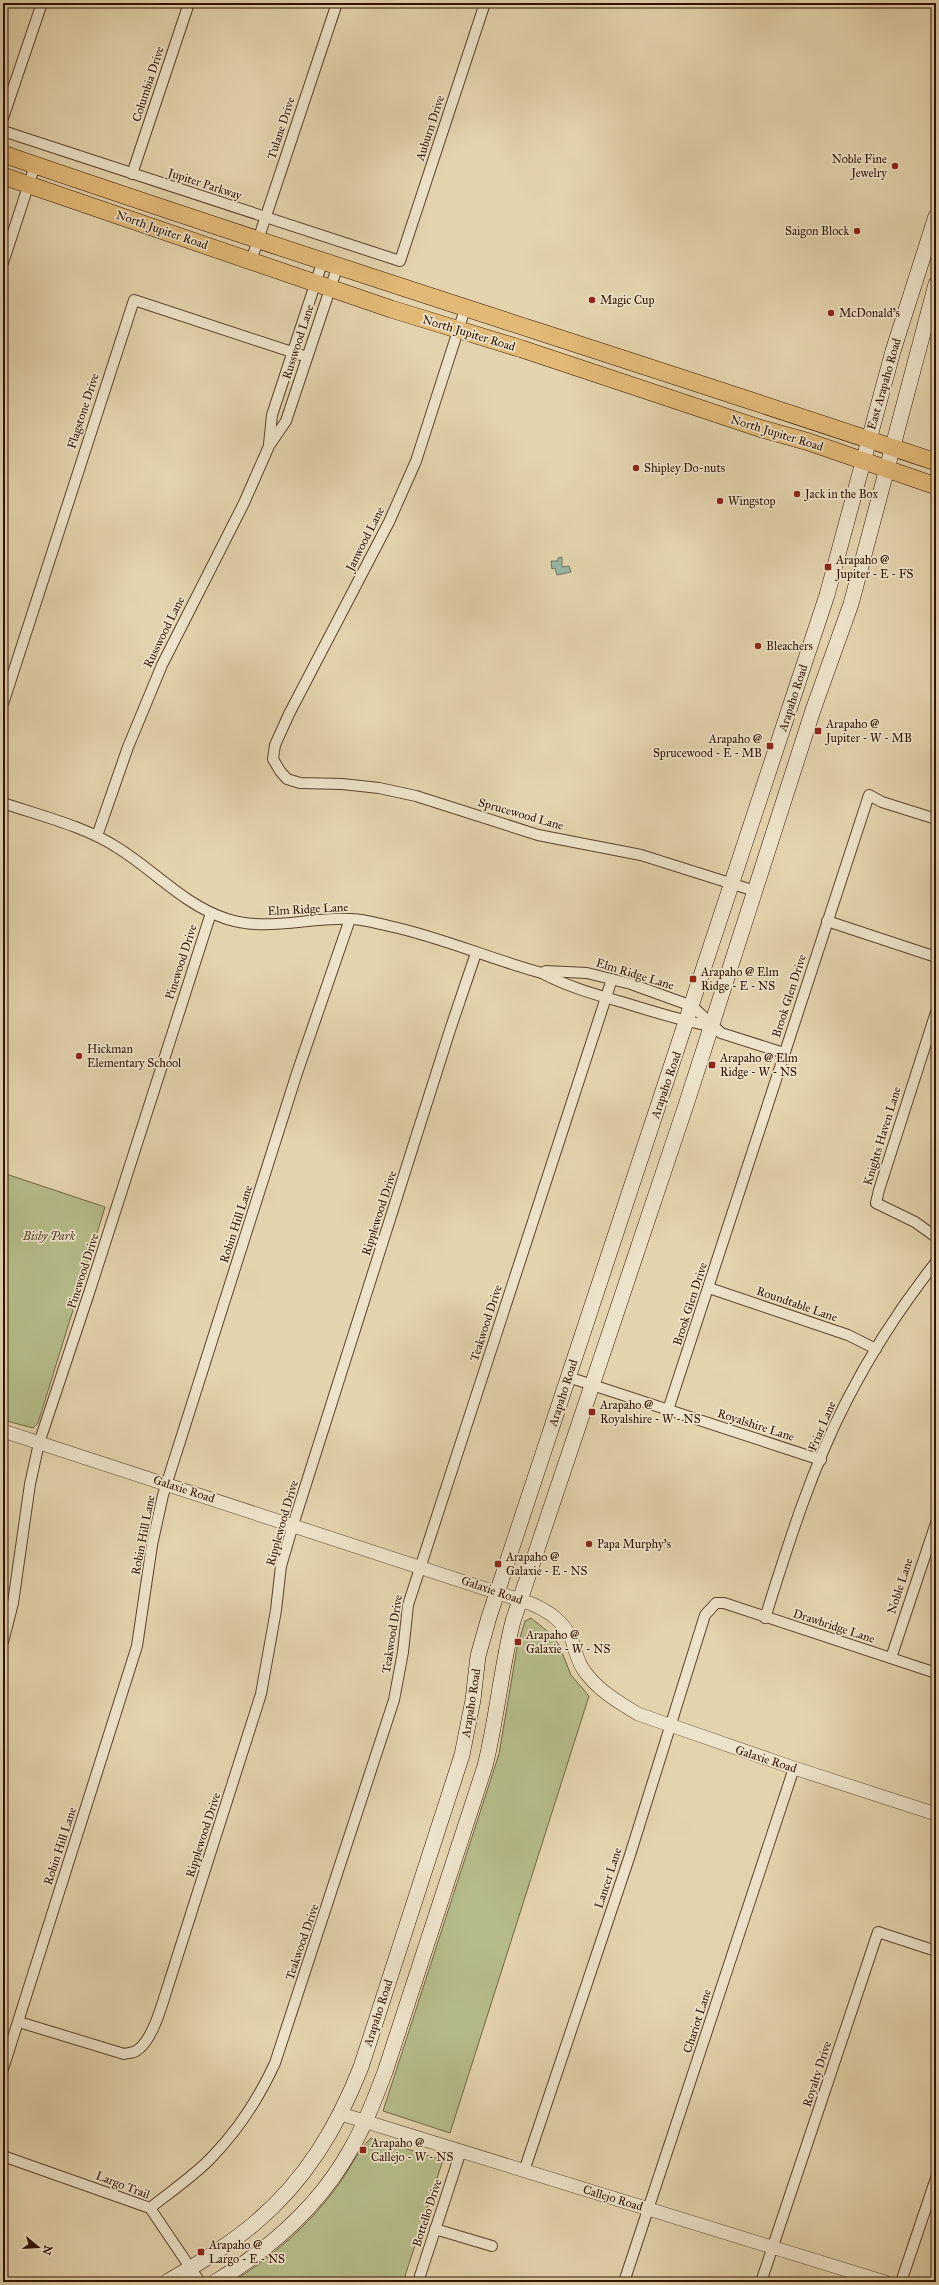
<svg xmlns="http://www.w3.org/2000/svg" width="939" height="2285" font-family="'IM FELL Great Primer',serif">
<rect width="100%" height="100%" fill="#e4d4ad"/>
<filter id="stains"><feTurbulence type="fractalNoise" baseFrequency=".005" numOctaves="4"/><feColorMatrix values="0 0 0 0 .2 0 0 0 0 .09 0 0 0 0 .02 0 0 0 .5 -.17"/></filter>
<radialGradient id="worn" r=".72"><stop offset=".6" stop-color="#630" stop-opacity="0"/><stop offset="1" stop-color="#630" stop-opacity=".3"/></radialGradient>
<g fill="#b5bc89" stroke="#726645">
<polygon points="3,1173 105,1207 38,1423 33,1428 3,1420"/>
<polygon points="531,1618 551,1634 559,1645 571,1675 589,1696 450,2133 383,2111 499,1754 517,1648 525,1621"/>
<path d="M371 2138 443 2160 403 2282H232C272 2257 308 2226 336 2188 348 2173 357 2151 371 2138Z"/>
</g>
<polygon fill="#96b9a6" stroke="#6d7664" points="562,557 562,567 569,566 571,572 557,575 555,568 552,569 551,561 558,561 558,558"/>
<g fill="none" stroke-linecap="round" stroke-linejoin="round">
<defs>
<g id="minor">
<polyline points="3,118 42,3"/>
<polyline points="3,131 400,261 485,3"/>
<polyline points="132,174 189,3"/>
<polyline points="251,261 337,3"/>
<polyline points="3,263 35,165"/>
<polyline points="465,309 416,461 389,522 289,714 275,745 273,759 280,771 287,779 300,783 342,784 379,788 416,796 538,835 641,855 755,891"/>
<polyline points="269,444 272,415 323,260"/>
<polyline points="3,704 134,300 307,357"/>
<path d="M3 803C41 816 84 826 118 848 155 871 184 905 227 919 268 932 308 917 350 919 363 919 376 923 389 926 441 937 490 959 542 973 568 987 597 995 625 1003 654 1012 682 1021 711 1026"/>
<polyline points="97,836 128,747 162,665 244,503 269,446 286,421 338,265"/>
<polyline points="827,921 936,957"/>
<polyline points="542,973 546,971 587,973 631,984 692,1006 721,1033 784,1053"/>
<polyline points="936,1012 879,1190 876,1203 915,1222 936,1237"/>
<polyline points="709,1288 848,1335 876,1349"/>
<polyline points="568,1377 821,1460"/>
<polyline points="668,1410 869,795 882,802 936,819"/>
<path d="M765 1618C788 1545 811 1470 846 1402 871 1353 902 1305 936 1262"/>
<polyline points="3,1642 13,1603 30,1484 39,1443 89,1293 211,913"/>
<polyline points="891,1658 936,1523"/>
<path d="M19 2022 124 2054C127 2053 133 2053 136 2051 153 2041 162 2004 168 1986L261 1694 276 1610 281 1566 293 1525 450 1030 476 953"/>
<polyline points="3,2069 137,1646 152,1545 163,1495 297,1073 350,919"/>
<polyline points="3,2156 150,2208 200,2282"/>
<polyline points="524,2171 630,1855 705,1615 716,1603 724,1603 936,1673"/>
<path d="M150 2208C170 2192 194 2176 212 2157 238 2130 259 2098 275 2063L394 1700 403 1652 408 1605 612 979"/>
<polyline points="435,2229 492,2246"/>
<polyline points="418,2282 461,2151"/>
<polyline points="624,2282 794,1768"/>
<polyline points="761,2282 878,1932 936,1951"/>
<polyline points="901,2282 936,2178"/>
</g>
<g id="tertiary">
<path d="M3 1431 532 1604C550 1612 564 1622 572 1640 575 1650 577 1660 583 1669 596 1689 618 1702 638 1714L794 1768 936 1814"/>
<polyline points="341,2114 885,2282"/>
</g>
<g id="secondary">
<path d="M167 2282C197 2264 228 2246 255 2223 305 2181 337 2128 361 2067L462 1755 473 1700 478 1656 489 1617 827 595 893 351 936 216"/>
<path d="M215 2282C270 2249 321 2204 352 2147 366 2123 375 2098 385 2072L485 1766C497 1718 501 1669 513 1621L687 1102 813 710 851 604 936 284"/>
</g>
<g id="primary">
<path d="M3 154C313 261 626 358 936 462"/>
<polyline points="3,176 391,309 522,349 759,428 809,442 936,486"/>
</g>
</defs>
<use href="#minor" stroke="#5d422c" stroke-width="12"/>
<use href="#tertiary" stroke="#5d422c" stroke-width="14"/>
<use href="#secondary" stroke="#301101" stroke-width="16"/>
<use href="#primary" stroke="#301101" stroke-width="18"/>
<use href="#minor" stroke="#ede3ca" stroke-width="10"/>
<use href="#tertiary" stroke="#ede3ca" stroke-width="13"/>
<use href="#secondary" stroke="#ede3ca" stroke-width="15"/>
<use href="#primary" stroke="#e2ba76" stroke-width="17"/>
</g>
<g fill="#8f2418" stroke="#ede3ca" stroke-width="1.5">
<circle cx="895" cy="166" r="4"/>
<circle cx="857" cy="231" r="4"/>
<circle cx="592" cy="300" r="4"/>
<circle cx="831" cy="313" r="4"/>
<circle cx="636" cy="468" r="4"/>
<circle cx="797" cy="494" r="4"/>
<circle cx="720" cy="501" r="4"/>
<rect x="824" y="563" width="8" height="8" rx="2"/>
<circle cx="758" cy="646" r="4"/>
<rect x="814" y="727" width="8" height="8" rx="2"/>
<rect x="766" y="742" width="8" height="8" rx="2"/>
<rect x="689" y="975" width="8" height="8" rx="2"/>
<circle cx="79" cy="1056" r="4"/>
<rect x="708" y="1061" width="8" height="8" rx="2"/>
<rect x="588" y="1408" width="8" height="8" rx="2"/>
<circle cx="589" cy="1544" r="4"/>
<rect x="494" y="1560" width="8" height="8" rx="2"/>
<rect x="514" y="1638" width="8" height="8" rx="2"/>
<rect x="359" y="2146" width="8" height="8" rx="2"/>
<rect x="197" y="2248" width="8" height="8" rx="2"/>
</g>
<g text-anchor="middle" stroke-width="3.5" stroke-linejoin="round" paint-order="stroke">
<g font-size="12" fill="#301101" stroke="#ede3ca">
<text transform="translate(148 84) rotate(-72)" y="4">Columbia Drive</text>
<text transform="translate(281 128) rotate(-72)" y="4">Tulane Drive</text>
<text transform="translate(430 128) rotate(-72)" y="4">Auburn Drive</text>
<text transform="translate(205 184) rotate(18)" y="4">Jupiter Parkway</text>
<text transform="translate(162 230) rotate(19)" y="4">North Jupiter Road</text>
<text transform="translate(469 333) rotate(17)" y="4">North Jupiter Road</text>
<text transform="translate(298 342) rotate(-72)" y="4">Russwood Lane</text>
<text transform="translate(884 384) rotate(-74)" y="4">East Arapaho Road</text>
<text transform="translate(83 411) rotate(-72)" y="4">Flagstone Drive</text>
<text transform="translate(777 433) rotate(17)" y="4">North Jupiter Road</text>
<text transform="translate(365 539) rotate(-63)" y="4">Janwood Lane</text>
<text transform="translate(164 632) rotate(-64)" y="4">Russwood Lane</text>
<text transform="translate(793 698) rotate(-72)" y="4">Arapaho Road</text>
<text transform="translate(521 814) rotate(16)" y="4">Sprucewood Lane</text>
<text transform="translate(308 909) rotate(-3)" y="4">Elm Ridge Lane</text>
<text transform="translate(181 962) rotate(-72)" y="4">Pinewood Drive</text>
<text transform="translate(635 974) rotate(17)" y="4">Elm Ridge Lane</text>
<text transform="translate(789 996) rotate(-72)" y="4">Brook Glen Drive</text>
<text transform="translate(666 1085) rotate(-71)" y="4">Arapaho Road</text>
<text transform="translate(882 1136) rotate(-73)" y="4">Knights Haven Lane</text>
<text transform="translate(379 1213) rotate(-72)" y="4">Ripplewood Drive</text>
<text transform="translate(236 1224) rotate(-72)" y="4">Robin Hill Lane</text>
<text transform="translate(83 1271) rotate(-72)" y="4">Pinewood Drive</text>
<text transform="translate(690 1304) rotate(-72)" y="4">Brook Glen Drive</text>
<text transform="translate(797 1304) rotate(19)" y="4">Roundtable Lane</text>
<text transform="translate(486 1323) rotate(-72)" y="4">Teakwood Drive</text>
<text transform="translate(563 1393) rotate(-72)" y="4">Arapaho Road</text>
<text transform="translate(756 1425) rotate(18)" y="4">Royalshire Lane</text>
<text transform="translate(822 1426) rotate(-67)" y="4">Friar Lane</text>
<text transform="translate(184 1489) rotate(18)" y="4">Galaxie Road</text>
<text transform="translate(282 1523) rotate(-74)" y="4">Ripplewood Drive</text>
<text transform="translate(143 1535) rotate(-79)" y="4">Robin Hill Lane</text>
<text transform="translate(900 1586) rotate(-72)" y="4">Noble Lane</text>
<text transform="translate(492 1590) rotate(19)" y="4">Galaxie Road</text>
<text transform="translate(834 1626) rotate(18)" y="4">Drawbridge Lane</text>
<text transform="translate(392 1634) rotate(-81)" y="4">Teakwood Drive</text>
<text transform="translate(471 1703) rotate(-81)" y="4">Arapaho Road</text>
<text transform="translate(766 1759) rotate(18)" y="4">Galaxie Road</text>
<text transform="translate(203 1835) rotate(-72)" y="4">Ripplewood Drive</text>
<text transform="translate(60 1846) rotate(-72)" y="4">Robin Hill Lane</text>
<text transform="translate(608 1878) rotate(-72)" y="4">Lancer Lane</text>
<text transform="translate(302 1942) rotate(-71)" y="4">Teakwood Drive</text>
<text transform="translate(378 2013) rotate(-72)" y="4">Arapaho Road</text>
<text transform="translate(697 2021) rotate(-72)" y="4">Chariot Lane</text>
<text transform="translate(817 2074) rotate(-72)" y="4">Royalty Drive</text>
<text transform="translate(123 2185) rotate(21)" y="4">Largo Trail</text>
<text transform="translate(613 2198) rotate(17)" y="4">Callejo Road</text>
<text transform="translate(427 2213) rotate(-72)" y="4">Bottello Drive</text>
</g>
<g font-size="12" fill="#301101" stroke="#ede3ca" text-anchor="start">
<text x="887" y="163" text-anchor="end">Noble Fine<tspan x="887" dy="14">Jewelry</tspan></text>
<text x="849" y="235" text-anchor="end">Saigon Block</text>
<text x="600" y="304">Magic Cup</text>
<text x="839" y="317">McDonald's</text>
<text x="644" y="472">Shipley Do-nuts</text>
<text x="805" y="498">Jack in the Box</text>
<text x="728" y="505">Wingstop</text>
<text x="836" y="564">Arapaho @<tspan x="836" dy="14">Jupiter - E - FS</tspan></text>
<text x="766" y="650">Bleachers</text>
<text x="826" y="728">Arapaho @<tspan x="826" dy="14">Jupiter - W - MB</tspan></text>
<text x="762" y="743" text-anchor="end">Arapaho @<tspan x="762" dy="14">Sprucewood - E - MB</tspan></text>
<text x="701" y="976">Arapaho @ Elm<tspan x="701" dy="14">Ridge - E - NS</tspan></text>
<text x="87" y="1053">Hickman<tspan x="87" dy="14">Elementary School</tspan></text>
<text x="720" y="1062">Arapaho @ Elm<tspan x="720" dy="14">Ridge - W - NS</tspan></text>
<text x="600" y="1409">Arapaho @<tspan x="600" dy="14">Royalshire - W - NS</tspan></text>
<text x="597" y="1548">Papa Murphy's</text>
<text x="506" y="1561">Arapaho @<tspan x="506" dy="14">Galaxie - E - NS</tspan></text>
<text x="526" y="1639">Arapaho @<tspan x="526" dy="14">Galaxie - W - NS</tspan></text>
<text x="371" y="2147">Arapaho @<tspan x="371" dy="14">Callejo - W - NS</tspan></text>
<text x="209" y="2249">Arapaho @<tspan x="209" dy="14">Largo - E - NS</tspan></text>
</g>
<g font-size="12" font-style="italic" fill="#58442a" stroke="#ede3ca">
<text x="49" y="1240">Bisby Park</text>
</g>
</g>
<rect width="939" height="2285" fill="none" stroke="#e4d4ad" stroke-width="16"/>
<rect x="4" y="4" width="931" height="2277" fill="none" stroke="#301101" stroke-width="2"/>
<rect x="8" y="8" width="923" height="2269" fill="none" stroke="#301101"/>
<g transform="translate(38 2247) rotate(108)" stroke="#ede3ca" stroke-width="3" paint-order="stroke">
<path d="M0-3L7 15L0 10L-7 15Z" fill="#301101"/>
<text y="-6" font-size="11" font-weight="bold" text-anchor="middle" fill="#301101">N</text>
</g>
<rect width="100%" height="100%" filter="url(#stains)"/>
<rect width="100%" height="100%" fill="url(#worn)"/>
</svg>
